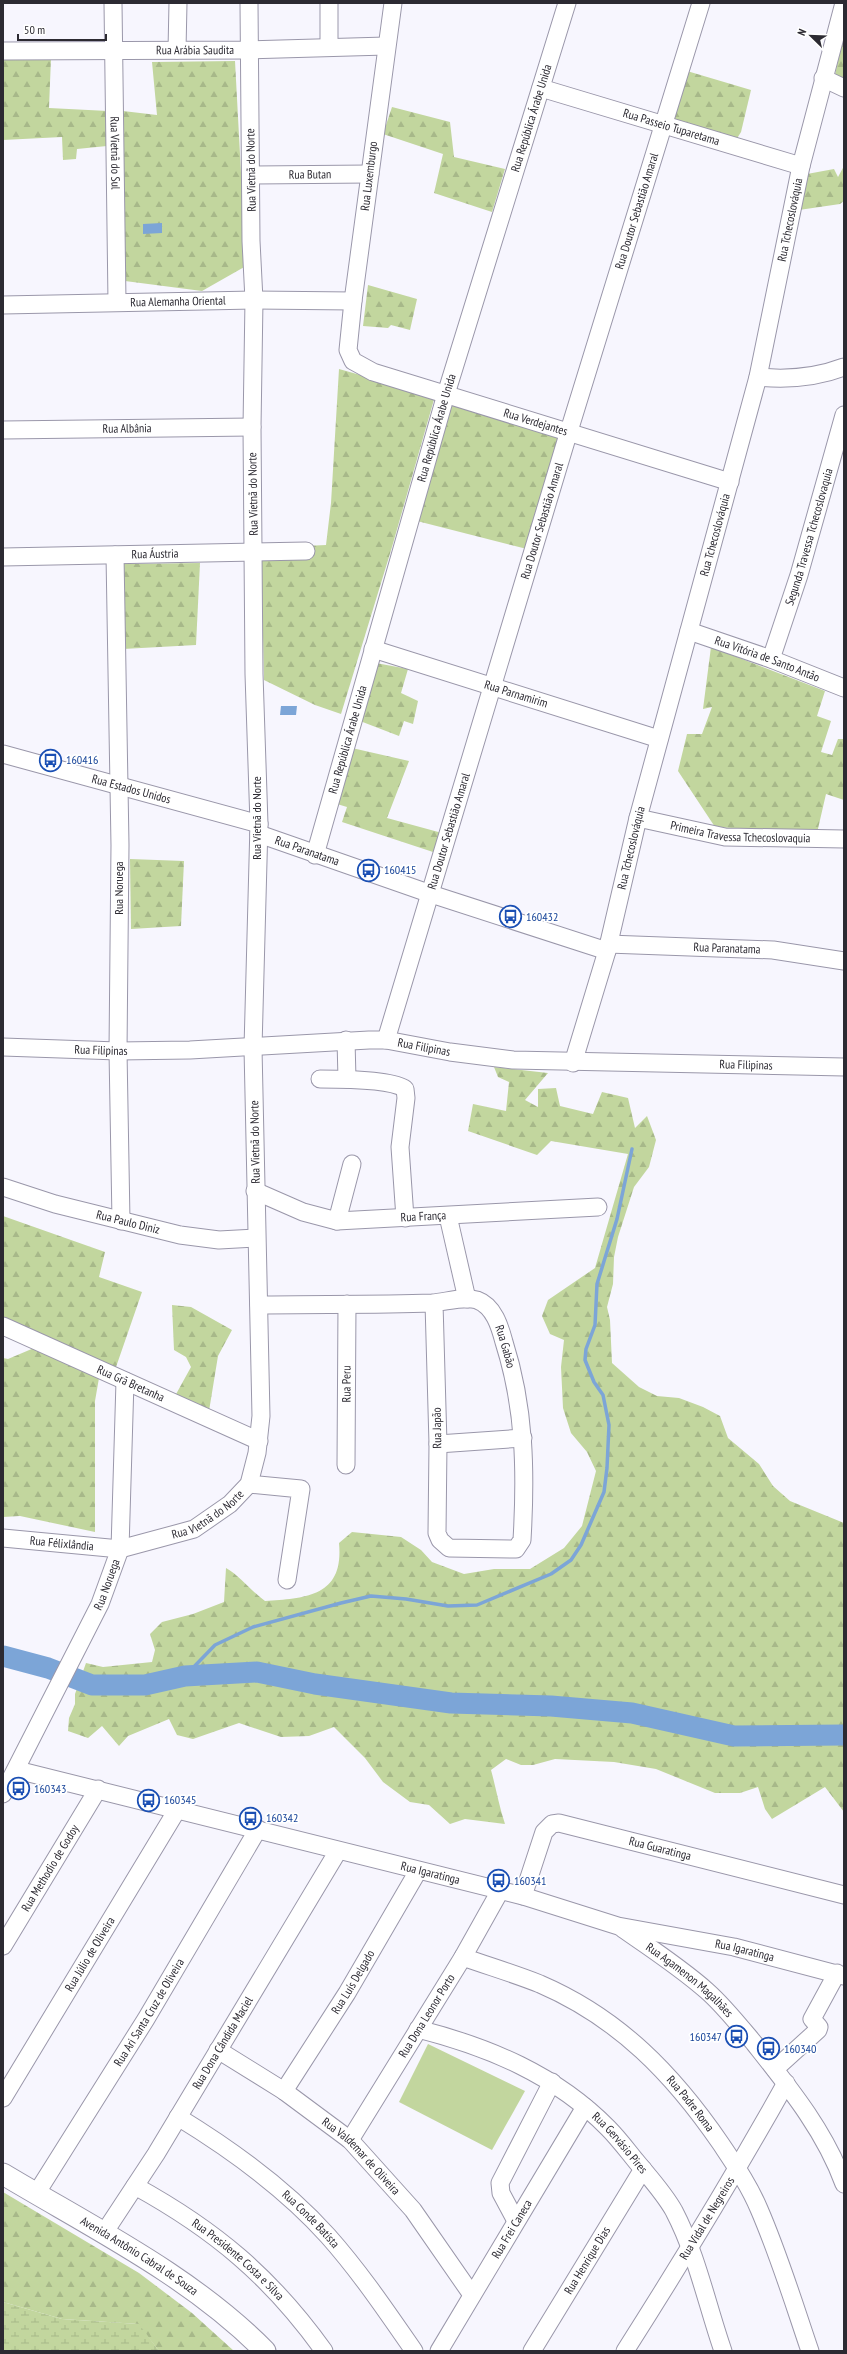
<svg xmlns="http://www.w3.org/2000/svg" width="847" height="2354" font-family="'PT Sans Narrow',sans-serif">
<defs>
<pattern id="forest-firs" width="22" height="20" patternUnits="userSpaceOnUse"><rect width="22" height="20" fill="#c2d69e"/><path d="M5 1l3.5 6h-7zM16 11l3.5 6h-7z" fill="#a7b889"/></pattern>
<pattern id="wetland-marsh" width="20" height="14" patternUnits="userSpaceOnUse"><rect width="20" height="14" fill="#c2d69e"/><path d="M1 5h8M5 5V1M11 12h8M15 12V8" fill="none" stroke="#a7b889"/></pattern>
</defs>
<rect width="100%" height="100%" fill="#f7f6fe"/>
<polygon fill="#c2d69e" points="428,2044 525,2091 492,2150 399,2102"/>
<g fill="url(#forest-firs)">
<polygon points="844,32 844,80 835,75"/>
<polygon points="3,57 51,58 49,108 108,111 107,146 77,149 76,159 63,160 62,137 3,140"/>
<polygon points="235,61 246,266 202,291 125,281 123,111 157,115 152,62"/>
<polygon points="687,71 751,90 741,132 736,140 672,122"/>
<polygon points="392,107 450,122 454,157 505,169 492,212 434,193 443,154 383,134"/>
<polygon points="844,166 844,201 840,204 799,210 807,174 834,169 838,177"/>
<polygon points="368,285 417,299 410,330 391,325 388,328 363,326"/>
<polygon points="339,369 435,396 392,547 341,714 315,705 264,680 261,548 326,545 331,503"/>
<polygon points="449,405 559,434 527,549 417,521"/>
<polygon points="200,563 196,645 123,649 123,564"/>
<polygon points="711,647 825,691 817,716 831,721 821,752 832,755 838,739 844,739 844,800 826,794 817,833 715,827 678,771 687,734 702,734 712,707 703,709"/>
<polygon points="376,663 408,669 401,693 418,701 413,724 404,721 399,736 360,721"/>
<polygon points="352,748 409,761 387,818 442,833 433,852 342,822 347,807 337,804"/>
<polygon points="130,859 184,861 181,926 131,929"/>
<path d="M494 1067 548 1073 525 1100 538 1107V1089L556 1088 560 1106 593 1114 602 1092 628 1098 635 1128 647 1116 656 1140 649 1167 634 1187 618 1237 614 1257 613 1284 607 1307 610 1320 612 1363 639 1387 657 1396 679 1398 703 1407 720 1416 728 1438 759 1464 773 1486 790 1501 844 1523V1812L825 1787 772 1819 765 1809 758 1787 740 1793H715L656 1769 614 1762 555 1759 533 1765H521L506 1759 491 1770C496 1788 499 1806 505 1824L465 1819 450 1824 429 1805 410 1802 383 1782 365 1758 334 1727 309 1736 281 1737 239 1723 193 1739 177 1735 169 1719 128 1736 119 1746 102 1726 88 1738 68 1731 69 1718 75 1704V1694L86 1663 103 1667 152 1662 155 1650 150 1634 162 1622 193 1614 224 1602 226 1568C240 1576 251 1591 265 1601 307 1598 344 1596 339 1543L352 1532 401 1537 421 1550 432 1562 464 1574 494 1569H530L564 1548 582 1526 596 1471 587 1452 571 1433 563 1408 561 1367 564 1340 550 1334 542 1316 548 1300 595 1268 628 1154 551 1141 537 1155 468 1131 473 1104 506 1111 509 1082 498 1077Z"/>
<polygon points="3,1216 105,1252 99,1277 142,1292 116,1367 3,1318"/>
<polygon points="172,1305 191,1307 232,1330 218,1356 209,1411 175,1396 191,1367 186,1357 174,1350"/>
<polygon points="34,1348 99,1378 95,1401 95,1532 20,1516 3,1517 3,1358 8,1359"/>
<polygon points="3,2192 139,2273 192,2313 234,2351 159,2351 138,2324 62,2319 3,2302"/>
</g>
<g fill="url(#wetland-marsh)">
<polygon points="3,1651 16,1652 80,1676 17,1654 3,1660"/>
<polygon points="3,2302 62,2319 139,2324 159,2351 3,2351"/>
</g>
<g fill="#7ca5d7">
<polygon points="162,223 162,233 143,234 143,224"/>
<polygon points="281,706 297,706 296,715 280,715"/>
</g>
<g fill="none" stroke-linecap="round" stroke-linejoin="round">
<polyline stroke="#7ca5d7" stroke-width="3.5" points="185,1676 215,1645 253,1627 341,1603 371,1596 406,1599 448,1606 477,1605 551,1574 571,1560 581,1545 604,1492 607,1468 609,1425 603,1395 594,1382 585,1360 586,1349 595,1325 597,1284 617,1219 632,1149"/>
<polyline stroke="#7ca5d7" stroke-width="21" points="3,1656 48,1668 92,1685 145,1685 185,1676 257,1672 315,1684 451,1703 551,1706 632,1713 734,1736 844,1735"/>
<defs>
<g id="minor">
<path id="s1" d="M113 3 117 302"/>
<polyline points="329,3 329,47"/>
<path id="s2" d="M393 3 353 301 348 350 353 361 373 372 730 482"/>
<polyline points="177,50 178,3"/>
<path id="s3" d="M3 51 249 50 386 46"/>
<polyline points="823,78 844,88"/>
<path id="s4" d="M541 88 801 166"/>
<path id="s5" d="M251 175 370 174"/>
<path id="s6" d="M3 305 254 300 353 301"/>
<path d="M758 377C788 380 815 378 844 367"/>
<path id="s7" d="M3 430 252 427"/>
<polyline points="115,555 120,845 118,1051 121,1221"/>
<path id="s8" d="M3 557 306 551"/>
<path id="s9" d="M689 631 771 659 844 688"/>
<path id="s10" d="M373 649 659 739"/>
<path id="s11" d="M771 659 799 575 844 415"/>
<path id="s12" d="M3 754 259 824"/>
<path id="s13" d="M638 818 725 837 844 839"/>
<path id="s14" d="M259 834 431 894 607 951"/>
<path id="s15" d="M315 855 446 394 567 3"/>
<path id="s16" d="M608 944 773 950 844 961"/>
<polyline points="346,1040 347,1079"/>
<path id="s17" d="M386 1040 569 431 701 3"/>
<path id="s18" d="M3 1047 118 1051 190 1050 369 1040H386L450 1052 513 1060 844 1067"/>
<path id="s19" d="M573 1063 607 951 638 818 758 377 801 166 844 3"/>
<path d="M320 1079C338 1079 392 1079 405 1089L406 1098 400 1147 405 1218"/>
<path id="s20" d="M3 1187 55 1204 180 1235 219 1240 256 1238"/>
<path id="s21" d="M255 1191 303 1212 337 1221 598 1207"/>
<polyline points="448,1216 467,1299"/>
<polyline points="337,1221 352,1164"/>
<path id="s22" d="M259 1305C317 1304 375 1305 432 1303 446 1302 464 1296 477 1300 494 1306 500 1327 504 1342 525 1408 526 1472 522 1540L516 1549 449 1548 440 1540 437 1533 438 1444 434 1303"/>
<path id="s23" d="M3 1326 259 1441"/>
<polyline points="438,1444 523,1438"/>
<path id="s24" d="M346 1465 347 1304"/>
<polyline points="249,1484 301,1489 287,1580"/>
<path id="s25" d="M3 1538 120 1549 194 1529 230 1504 249 1484 257 1453 261 1416 253 1048 259 824 254 674 252 427 254 300 251 241 249 3"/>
<path id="s26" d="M17 1770 523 1896 618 1926 734 1947 844 1976"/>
<path id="s27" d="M3 1794 100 1604 120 1549 125 1381"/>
<path id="s28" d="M523 1896 544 1832 552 1824 559 1823 844 1895"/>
<path id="s29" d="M623 1929C652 1949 681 1968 707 1991 724 2006 739 2025 754 2043 788 2086 825 2131 844 2184"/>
<path id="s30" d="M3 1946 98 1789"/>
<path id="s31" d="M463 1957C488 1966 515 1974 540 1984 619 2018 673 2074 721 2144 735 2165 749 2185 759 2209 779 2255 794 2304 810 2351"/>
<path id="s32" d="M418 2029C489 2047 556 2075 608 2128 618 2138 627 2150 636 2161 649 2177 664 2193 674 2211 697 2255 707 2305 723 2351"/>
<path id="s33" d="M218 2050 284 2091 350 2140 413 2210 472 2295"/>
<polyline points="775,2069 818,2030 819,2027 812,2019 837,1973"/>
<path id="s34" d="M284 2091 347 1993 418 1871"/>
<path id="s35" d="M3 2098 177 1810"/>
<path id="s36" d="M178 2117C232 2150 286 2189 328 2236 360 2272 387 2312 414 2351"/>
<path id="s37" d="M350 2140 463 1957 500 1891"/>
<path id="s38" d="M135 2186C215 2230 271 2277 324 2351"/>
<path id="s39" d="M36 2194 146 2019 258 1829"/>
<polyline points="516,2221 501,2193 500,2183 552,2082"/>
<path id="s40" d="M104 2233 156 2154 338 1851"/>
<path id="s41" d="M439 2351 585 2107"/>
<path id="s42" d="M532 2351 643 2169"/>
<path id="s43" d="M625 2351C681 2263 735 2174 786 2083"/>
</g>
<g id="major">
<path id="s44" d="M3 2174C93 2228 191 2276 265 2351"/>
</g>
</defs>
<use href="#minor" stroke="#9a97aa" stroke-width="19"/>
<use href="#major" stroke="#9a97aa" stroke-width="23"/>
<use href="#minor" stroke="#fff" stroke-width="17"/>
<use href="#major" stroke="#fff" stroke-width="21"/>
</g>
<defs>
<symbol id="bus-ring" viewBox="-11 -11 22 22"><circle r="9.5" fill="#fff" stroke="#1a4fb4" stroke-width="1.5"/><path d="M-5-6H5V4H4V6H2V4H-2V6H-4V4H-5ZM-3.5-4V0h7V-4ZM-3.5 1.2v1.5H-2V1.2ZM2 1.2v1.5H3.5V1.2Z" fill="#1a4fb4"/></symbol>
</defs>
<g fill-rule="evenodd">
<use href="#bus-ring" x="38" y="748" width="25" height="25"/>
<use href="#bus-ring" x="356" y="858" width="25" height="25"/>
<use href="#bus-ring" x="498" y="904" width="25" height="25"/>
<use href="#bus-ring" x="6" y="1776" width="25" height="25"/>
<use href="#bus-ring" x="136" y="1788" width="25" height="25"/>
<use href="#bus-ring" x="238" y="1806" width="25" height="25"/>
<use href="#bus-ring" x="486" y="1868" width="25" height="25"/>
<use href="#bus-ring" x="724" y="2024" width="25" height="25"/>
<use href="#bus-ring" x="756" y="2036" width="25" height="25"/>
</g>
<g text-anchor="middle" stroke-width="3.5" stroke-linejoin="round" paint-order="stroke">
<g font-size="12" fill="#2c2a32" stroke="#fff">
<text dy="4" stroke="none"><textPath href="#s3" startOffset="192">Rua Arábia Saudita</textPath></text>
<text dy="4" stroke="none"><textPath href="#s15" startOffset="768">Rua República Árabe Unida</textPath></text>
<text dy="4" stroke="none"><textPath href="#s4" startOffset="136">Rua Passeio Tuparetama</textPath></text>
<text dy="4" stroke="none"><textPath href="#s1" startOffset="150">Rua Vietnã do Sul</textPath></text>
<text transform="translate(251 170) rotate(-91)" y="4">Rua Vietnã do Norte</text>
<text dy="4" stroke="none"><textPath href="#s5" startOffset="59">Rua Butan</textPath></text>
<text transform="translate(369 176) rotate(-83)" y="4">Rua Luxemburgo</text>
<text dy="4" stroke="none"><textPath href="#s17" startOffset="866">Rua Doutor Sebastião Amaral</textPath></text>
<text dy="4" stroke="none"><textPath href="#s19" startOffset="871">Rua Tchecoslováquia</textPath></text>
<text dy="4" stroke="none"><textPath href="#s6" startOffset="175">Rua Alemanha Oriental</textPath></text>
<text dy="4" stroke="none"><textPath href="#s2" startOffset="555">Rua Verdejantes</textPath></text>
<text dy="4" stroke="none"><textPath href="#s7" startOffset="124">Rua Albânia</textPath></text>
<text dy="4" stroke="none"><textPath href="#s15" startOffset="444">Rua República Árabe Unida</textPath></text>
<text transform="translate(253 494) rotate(-91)" y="4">Rua Vietnã do Norte</text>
<text dy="4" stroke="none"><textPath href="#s17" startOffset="542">Rua Doutor Sebastião Amaral</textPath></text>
<text dy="4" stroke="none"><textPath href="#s19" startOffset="547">Rua Tchecoslováquia</textPath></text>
<text dy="4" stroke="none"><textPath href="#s11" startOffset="128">Segunda Travessa Tchecoslovaquia</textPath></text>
<text dy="4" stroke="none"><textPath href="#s8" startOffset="152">Rua Áustria</textPath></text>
<text dy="4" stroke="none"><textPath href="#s9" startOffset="83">Rua Vitória de Santo Antão</textPath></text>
<text dy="4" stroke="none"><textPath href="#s10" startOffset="150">Rua Parnamirim</textPath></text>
<text dy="4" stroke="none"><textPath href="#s15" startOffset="120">Rua República Árabe Unida</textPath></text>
<text dy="4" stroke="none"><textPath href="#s12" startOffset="133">Rua Estados Unidos</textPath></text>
<text transform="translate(257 818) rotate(-90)" y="4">Rua Vietnã do Norte</text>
<text dy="4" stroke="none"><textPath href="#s13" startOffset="104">Primeira Travessa Tchecoslovaquia</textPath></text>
<text dy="4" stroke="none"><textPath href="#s17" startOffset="218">Rua Doutor Sebastião Amaral</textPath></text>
<text dy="4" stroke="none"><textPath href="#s19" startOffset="223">Rua Tchecoslováquia</textPath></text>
<text dy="4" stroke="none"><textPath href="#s14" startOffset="51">Rua Paranatama</textPath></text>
<text transform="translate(119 888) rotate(-90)" y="4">Rua Noruega</text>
<text dy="4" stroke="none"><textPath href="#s16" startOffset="119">Rua Paranatama</textPath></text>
<text dy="4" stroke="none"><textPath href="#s18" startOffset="422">Rua Filipinas</textPath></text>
<text dy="4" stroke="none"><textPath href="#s18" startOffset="98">Rua Filipinas</textPath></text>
<text dy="4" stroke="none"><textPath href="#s18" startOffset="745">Rua Filipinas</textPath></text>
<text transform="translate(255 1142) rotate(-91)" y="4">Rua Vietnã do Norte</text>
<text dy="4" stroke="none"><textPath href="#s21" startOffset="174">Rua França</textPath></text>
<text dy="4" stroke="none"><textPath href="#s20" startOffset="130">Rua Paulo Diniz</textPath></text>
<text dy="4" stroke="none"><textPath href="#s22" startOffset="275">Rua Gabão</textPath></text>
<text dy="4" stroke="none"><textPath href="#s23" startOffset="140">Rua Grã Bretanha</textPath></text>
<text dy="4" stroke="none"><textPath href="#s24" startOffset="81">Rua Peru</textPath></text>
<text transform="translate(437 1428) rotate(-91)" y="4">Rua Japão</text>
<text dy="4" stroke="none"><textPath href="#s25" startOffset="213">Rua Vietnã do Norte</textPath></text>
<text dy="4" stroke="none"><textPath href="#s25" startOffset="59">Rua Félixlândia</textPath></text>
<text dy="4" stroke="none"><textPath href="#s27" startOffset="234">Rua Noruega</textPath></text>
<text dy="4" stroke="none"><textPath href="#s28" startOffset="190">Rua Guaratinga</textPath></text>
<text dy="4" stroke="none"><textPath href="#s30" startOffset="91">Rua Methodio de Godoy</textPath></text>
<text dy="4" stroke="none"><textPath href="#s26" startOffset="426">Rua Igaratinga</textPath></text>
<text dy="4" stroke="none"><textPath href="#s26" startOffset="750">Rua Igaratinga</textPath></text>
<text dy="4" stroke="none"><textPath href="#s35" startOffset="168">Rua Júlio de Oliveira</textPath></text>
<text dy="4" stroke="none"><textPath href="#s29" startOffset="84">Rua Agamenon Magalhães</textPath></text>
<text dy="4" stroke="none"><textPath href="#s34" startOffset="129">Rua Luís Delgado</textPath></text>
<text dy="4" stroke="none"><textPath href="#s39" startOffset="214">Rua Ari Santa Cruz de Oliveira</textPath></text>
<text dy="4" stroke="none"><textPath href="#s37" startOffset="146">Rua Dona Leonor Porto</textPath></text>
<text dy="4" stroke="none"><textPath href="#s40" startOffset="224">Rua Dona Cândida Maciel</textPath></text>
<text dy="4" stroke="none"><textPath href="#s31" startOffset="276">Rua Padre Roma</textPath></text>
<text dy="4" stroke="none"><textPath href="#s32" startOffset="236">Rua Gervásio Pires</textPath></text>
<text dy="4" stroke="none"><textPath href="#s33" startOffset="179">Rua Valdemar de Oliveira</textPath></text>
<text dy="4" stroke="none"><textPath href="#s43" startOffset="156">Rua Vidal de Negreiros</textPath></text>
<text dy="4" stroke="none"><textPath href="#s36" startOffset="168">Rua Conde Batista</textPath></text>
<text dy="4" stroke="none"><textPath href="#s41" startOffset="142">Rua Frei Caneca</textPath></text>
<text dy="4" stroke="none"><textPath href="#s44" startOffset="159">Avenida Antônio Cabral de Souza</textPath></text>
<text dy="4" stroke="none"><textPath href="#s38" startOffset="127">Rua Presidente Costa e Silva</textPath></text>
<text dy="4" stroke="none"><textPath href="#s42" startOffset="106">Rua Henrique Dias</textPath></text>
</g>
<g font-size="12" fill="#164399" stroke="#fff" text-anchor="start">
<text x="66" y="764">160416</text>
<text x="384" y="874">160415</text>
<text x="526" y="921">160432</text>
<text x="34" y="1793">160343</text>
<text x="164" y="1804">160345</text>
<text x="266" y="1822">160342</text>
<text x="514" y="1885">160341</text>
<text x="722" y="2041" text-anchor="end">160347</text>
<text x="784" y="2053">160340</text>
</g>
</g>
<rect width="847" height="2354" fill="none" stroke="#2c2a32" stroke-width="8"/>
<g transform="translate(811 36) rotate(293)" stroke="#ffffff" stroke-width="3" paint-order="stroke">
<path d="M0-3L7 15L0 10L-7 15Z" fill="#2c2a32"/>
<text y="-6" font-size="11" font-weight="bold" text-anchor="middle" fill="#2c2a32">N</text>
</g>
<path d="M18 34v6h88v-6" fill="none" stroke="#2c2a32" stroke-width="2"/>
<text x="24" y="34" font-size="12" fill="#2c2a32" stroke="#ffffff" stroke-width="3" paint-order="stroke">50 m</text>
</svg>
